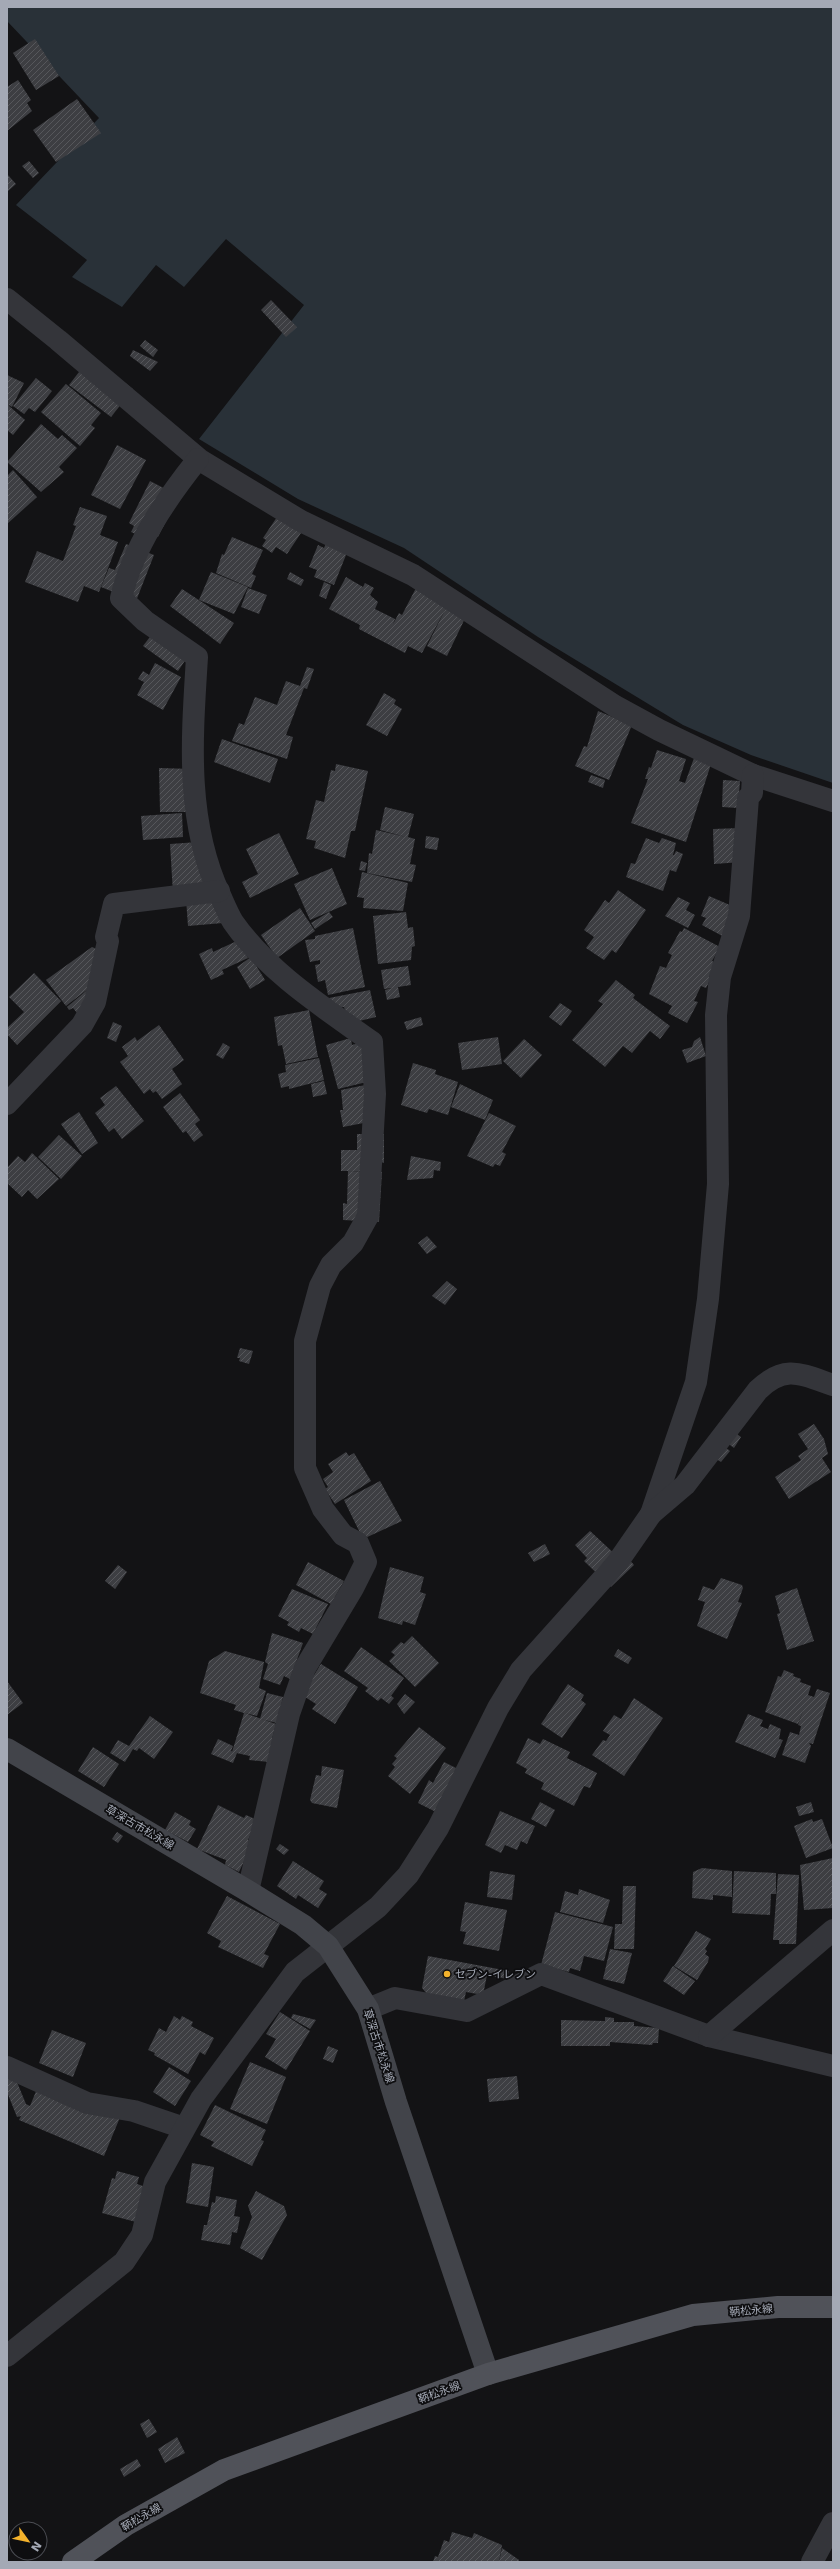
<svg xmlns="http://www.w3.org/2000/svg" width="840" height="2569" font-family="'DejaVu Sans','Noto Sans JP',sans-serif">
<defs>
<pattern id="building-hatch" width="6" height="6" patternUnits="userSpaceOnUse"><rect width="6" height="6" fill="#3d3e42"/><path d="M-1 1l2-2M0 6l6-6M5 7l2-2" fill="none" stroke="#56575b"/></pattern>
</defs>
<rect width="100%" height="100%" fill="#131315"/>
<polygon fill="#293138" points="7,7 833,7 833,783 751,755 683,725 538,637 404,548 298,499 199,439 304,305 226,239 184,287 156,265 122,307 72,277 87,260 16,205 99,118 7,21"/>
<g fill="url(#building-hatch)">
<polygon points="35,39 59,76 36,90 13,53"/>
<polygon points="18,80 31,100 27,103 32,111 7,131 7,87"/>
<polygon points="77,99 101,133 56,162 33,130"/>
<polygon points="29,161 39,173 33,178 22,166"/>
<polygon points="7,174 16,184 7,192"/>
<polygon points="271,300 297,327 286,337 261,310"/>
<polygon points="145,340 158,350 153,357 140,346"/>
<polygon points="133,350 158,362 150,371 130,356"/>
<polygon points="97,361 133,389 111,417 69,385 79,372"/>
<polygon points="7,375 24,383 12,407 7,404"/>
<polygon points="36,378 52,391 35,412 29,408 24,414 13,406"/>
<polygon points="66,384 101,413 91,425 95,428 80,446 41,412"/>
<polygon points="8,405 25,420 13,435 7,430"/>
<polygon points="41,424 58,439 62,435 77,448 59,467 64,472 41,492 7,462"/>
<polygon points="117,445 146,460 120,509 91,495"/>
<polygon points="13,470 37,497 7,524 7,476"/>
<polygon points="150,481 179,496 158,537 143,530 140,536 131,532 134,526 129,523"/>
<polygon points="80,507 107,516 100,535 118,542 99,592 84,586 78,602 25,582 37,551 63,561 76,526 73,525"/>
<polygon points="279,514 303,530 287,554 276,547 272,553 262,546 266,540 263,538"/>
<polygon points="232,537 263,550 252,574 256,576 251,588 216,573 222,554 224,555"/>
<polygon points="327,541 348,550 334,585 314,577 317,570 309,567 318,545 324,548"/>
<polygon points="126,544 154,555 136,601 101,587 109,568 115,570"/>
<polygon points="211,572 248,587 234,614 199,600"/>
<polygon points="290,572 304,580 301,586 287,579"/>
<polygon points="346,577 363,587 365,583 374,588 370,595 378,602 375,609 395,619 393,624 399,613 402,615 416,588 469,610 447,656 427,646 446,608 422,653 408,646 405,653 359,629 360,625 329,609"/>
<polygon points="324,582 331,585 326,599 319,596"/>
<polygon points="248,588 267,595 259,614 241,607"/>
<polygon points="182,589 234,623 220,644 170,606"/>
<polygon points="159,625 193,649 178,671 143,646"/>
<polygon points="155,663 181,677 163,710 137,695 144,682 138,679 143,671 149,675"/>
<polygon points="307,667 314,669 307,689 304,688 286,735 293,737 287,759 232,741 239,723 244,725 255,697 277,705 286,681 300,686"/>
<polygon points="384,693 396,700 394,704 402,709 387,736 366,725"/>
<polygon points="598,711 632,725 609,780 575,766 584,746 587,747"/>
<polygon points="222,739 278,759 270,783 214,762"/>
<polygon points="657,750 686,759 679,781 685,783 694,758 711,764 686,842 631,823 648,779 645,779 649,767 651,768"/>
<polygon points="336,764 368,771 355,831 351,831 345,858 314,848 316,841 306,839 316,800 324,802 331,770 335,771"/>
<polygon points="159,768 193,769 193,812 160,812"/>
<polygon points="591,775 605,780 603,788 588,782"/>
<polygon points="723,780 740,781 738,808 722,807"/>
<polygon points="385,807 414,814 408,837 415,839 410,864 416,865 412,882 367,873 369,853 372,854 376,830 406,837 380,830"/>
<polygon points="182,813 183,837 143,840 141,816"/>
<polygon points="740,828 742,862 714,864 713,829"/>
<polygon points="279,833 299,874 250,898 242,882 258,874 246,849"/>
<polygon points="426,836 439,838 437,850 425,848"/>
<polygon points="646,838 659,843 662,838 676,843 673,855 674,855 676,851 683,854 676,872 670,870 663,891 626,877 631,863 635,864"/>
<polygon points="198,842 215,890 173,893 170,844"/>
<polygon points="361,861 367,863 365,871 359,870"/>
<polygon points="332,868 347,904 310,920 294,884"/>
<polygon points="362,872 408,883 403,911 363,908 364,898 357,897"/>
<polygon points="618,890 646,910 616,953 612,950 604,960 586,948 594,937 584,930 605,900 609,903"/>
<polygon points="224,896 223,923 188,926 186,899"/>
<polygon points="709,896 739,909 726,938 702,925 706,918 701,916"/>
<polygon points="678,897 690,903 686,910 695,915 688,928 665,916"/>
<polygon points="300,908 315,931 277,958 261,935"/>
<polygon points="329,912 333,917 315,929 311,923"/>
<polygon points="406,912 408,928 413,927 415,946 412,947 411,960 378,964 373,916"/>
<polygon points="353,928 365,987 328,995 325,980 318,982 315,965 320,964 320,960 310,962 305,940 315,939 315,936"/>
<polygon points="684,928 720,947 712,961 718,964 706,988 701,986 694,1001 698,1002 687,1023 668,1013 672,1006 649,994 660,966 666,968 672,955 668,953 680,931 682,932"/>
<polygon points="239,940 248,958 222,970 224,974 211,980 199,954 212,948 213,952"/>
<polygon points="92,947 114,956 82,1019 73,1008 69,1010 67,1007 93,985 66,1006 46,980"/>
<polygon points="251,957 265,980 250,989 237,967"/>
<polygon points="408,966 411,985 398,987 400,997 387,1000 385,990 392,988 384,989 381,970"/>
<polygon points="34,973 61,1001 17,1045 7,1034 7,1028 24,1012 9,997"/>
<polygon points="616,980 635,995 633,998 670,1026 660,1039 650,1031 632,1053 623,1046 605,1067 572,1040 603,1004 598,1001"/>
<polygon points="370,990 376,1017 355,1022 346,1015 344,1007 332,1008 329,998"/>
<polygon points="560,1003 572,1011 561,1026 549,1017"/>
<polygon points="309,1010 318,1057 286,1064 282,1045 278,1046 274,1017"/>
<polygon points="421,1017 423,1025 407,1030 404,1022"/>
<polygon points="113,1022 122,1026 116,1042 107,1038"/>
<polygon points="159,1025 184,1060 172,1069 182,1084 162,1099 156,1091 153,1093 150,1089 144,1094 120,1062 128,1056 122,1047 135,1037 137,1041"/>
<polygon points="498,1037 502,1064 462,1070 458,1043"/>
<polygon points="700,1037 706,1056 687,1063 682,1050 692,1047 694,1041"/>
<polygon points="351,1038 352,1045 362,1042 379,1079 338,1089 326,1045"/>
<polygon points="524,1039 542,1055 521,1078 503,1061"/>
<polygon points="223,1043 230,1047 223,1059 216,1055"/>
<polygon points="319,1058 324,1080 289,1089 289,1086 281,1088 278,1074 286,1072 285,1065"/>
<polygon points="413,1063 436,1070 435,1074 458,1082 448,1115 429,1109 427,1113 401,1105"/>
<polygon points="324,1081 327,1094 313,1097 311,1084"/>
<polygon points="375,1083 379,1120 343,1127 340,1110 343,1110 341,1090"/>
<polygon points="460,1084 493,1100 485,1120 451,1107"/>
<polygon points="116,1086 144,1121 122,1139 114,1128 109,1132 95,1113 105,1105 100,1098"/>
<polygon points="180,1093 200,1120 195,1124 203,1135 194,1142 186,1131 183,1133 163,1107"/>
<polygon points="79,1112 98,1143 82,1154 61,1124"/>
<polygon points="489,1113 516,1126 502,1152 506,1154 500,1166 495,1164 493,1167 467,1156"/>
<polygon points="357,1134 384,1134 384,1163 381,1162 381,1171 341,1171 341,1150 357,1150"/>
<polygon points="59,1135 82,1156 61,1179 38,1157"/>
<polygon points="32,1153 59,1179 37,1199 28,1190 22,1197 7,1183 7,1168 18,1156 25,1162"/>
<polygon points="411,1156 441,1162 440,1171 434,1170 433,1178 407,1180"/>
<polygon points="348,1171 382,1172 379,1222 343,1220 343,1203 347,1204"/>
<polygon points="427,1236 437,1247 427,1254 418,1243"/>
<polygon points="447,1281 457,1289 445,1305 432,1296"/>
<polygon points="240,1348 253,1351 249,1364 239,1361 240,1358 237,1358"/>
<polygon points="814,1424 824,1439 828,1454 822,1458 831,1472 789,1499 775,1477 801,1460 798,1456 808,1449 798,1434"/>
<polygon points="734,1432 741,1437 734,1448 726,1442"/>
<polygon points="725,1447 730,1451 721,1462 716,1459"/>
<polygon points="346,1452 349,1456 354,1453 371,1481 335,1504 325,1489 328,1487 323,1479 333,1472 328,1464"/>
<polygon points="380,1481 402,1521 363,1539 344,1500"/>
<polygon points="590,1531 618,1557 626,1556 634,1565 611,1587 584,1561 587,1558 575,1545"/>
<polygon points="545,1544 550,1554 534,1562 528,1553"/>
<polygon points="308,1562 344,1581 331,1604 296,1585"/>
<polygon points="118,1565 127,1572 115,1589 105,1581"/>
<polygon points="390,1567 424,1577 420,1592 426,1594 415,1625 403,1621 402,1625 378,1618"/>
<polygon points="721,1578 742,1585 743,1588 738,1602 742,1603 727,1639 697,1626 705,1602 698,1600 703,1586 714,1590"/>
<polygon points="797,1588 814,1641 787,1650 777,1614 780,1613 775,1596"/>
<polygon points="292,1589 328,1604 313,1634 301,1628 299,1632 287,1625 289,1622 278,1616"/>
<polygon points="272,1633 303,1643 290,1679 284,1676 280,1685 263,1679 268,1664 265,1662"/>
<polygon points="412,1636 439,1663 415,1687 389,1661 395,1655 391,1652 401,1642 404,1644"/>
<polygon points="361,1647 404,1678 391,1696 394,1698 389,1704 381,1698 378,1701 365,1691 368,1688 344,1671"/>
<polygon points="618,1649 632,1658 628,1664 614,1656"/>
<polygon points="225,1651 264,1662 259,1688 266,1691 257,1716 245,1713 276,1724 272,1739 275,1740 269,1762 249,1760 250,1756 232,1752 244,1713 234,1710 236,1705 200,1693 209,1661"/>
<polygon points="321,1664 358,1687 335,1724 312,1709 316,1704 305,1697 304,1691"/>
<polygon points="784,1670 794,1674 793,1676 801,1679 800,1682 811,1686 808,1695 814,1697 817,1689 830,1693 813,1744 809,1743 811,1746 805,1763 782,1755 790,1732 799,1735 801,1726 798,1725 804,1708 798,1724 765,1712 778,1676 781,1677"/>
<polygon points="7,1681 23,1703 7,1715"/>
<polygon points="568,1684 584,1695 581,1700 586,1704 562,1738 541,1724"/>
<polygon points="267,1693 283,1697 277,1723 260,1719"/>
<polygon points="405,1694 415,1702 404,1714 397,1704"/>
<polygon points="634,1698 663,1718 624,1776 592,1755 603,1740 606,1741 610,1735 603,1731 614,1715 621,1719"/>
<polygon points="748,1714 763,1720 760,1726 768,1729 770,1724 781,1729 779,1739 783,1740 775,1758 735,1742"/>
<polygon points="150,1716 173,1732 154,1759 139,1748 137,1751 133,1749 125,1762 110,1753 118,1740 129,1746"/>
<polygon points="419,1727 446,1748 410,1794 388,1776 395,1767 392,1764 397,1758 394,1756"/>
<polygon points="528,1738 540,1744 543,1739 570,1752 567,1758 597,1773 590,1788 584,1786 574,1806 541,1789 544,1783 525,1773 527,1769 516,1763"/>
<polygon points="218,1739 233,1746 231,1751 237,1753 233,1763 211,1754"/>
<polygon points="93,1747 119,1764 104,1787 78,1771"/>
<polygon points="444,1762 464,1772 442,1815 418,1803 429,1780 433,1783"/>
<polygon points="322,1766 344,1770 337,1808 312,1803 310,1800 316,1775 321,1776"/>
<polygon points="540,1802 555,1810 546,1827 531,1819"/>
<polygon points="811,1802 814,1812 799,1816 796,1807"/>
<polygon points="218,1805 244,1818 246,1815 257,1820 248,1840 253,1842 239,1872 225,1865 226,1860 197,1849"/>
<polygon points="500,1811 535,1826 527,1844 521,1841 517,1850 505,1845 501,1853 485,1845"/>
<polygon points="175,1812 191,1821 189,1825 196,1829 188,1842 165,1830"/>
<polygon points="812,1819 813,1822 822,1819 833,1848 806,1858 794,1826"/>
<polygon points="117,1832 123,1836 118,1843 112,1839"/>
<polygon points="280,1844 289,1850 284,1855 276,1849"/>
<polygon points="833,1858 833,1908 804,1910 800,1865"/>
<polygon points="293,1861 324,1881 319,1889 327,1894 318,1908 298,1895 296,1899 277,1886"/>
<polygon points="702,1868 732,1871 732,1897 713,1895 713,1900 692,1898 693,1872"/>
<polygon points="490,1871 515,1875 512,1900 487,1897"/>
<polygon points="734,1871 776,1873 776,1894 771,1894 770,1915 732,1913"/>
<polygon points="778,1874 799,1875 796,1944 779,1944 779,1940 773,1940"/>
<polygon points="623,1886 636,1886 634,1949 614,1949 615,1924 622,1924"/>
<polygon points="579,1889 610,1900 603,1923 560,1912 565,1891 578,1895"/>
<polygon points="227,1896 280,1924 264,1954 269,1956 263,1968 218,1947 221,1941 207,1933"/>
<polygon points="465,1902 507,1910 499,1951 463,1944 466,1932 460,1931"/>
<polygon points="555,1912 613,1927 604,1961 584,1956 580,1971 570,1968 569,1972 541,1965"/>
<polygon points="696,1931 711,1939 705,1949 707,1951 705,1954 709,1957 708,1962 697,1980 674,1966"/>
<polygon points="610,1949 632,1953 624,1984 603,1979"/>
<polygon points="428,1956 509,1971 507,1979 487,1975 483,1995 466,1992 464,2001 427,1994 422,1988"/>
<polygon points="673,1966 695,1981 684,1995 663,1981"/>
<polygon points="280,2012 310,2031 286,2070 265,2057 276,2039 266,2034"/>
<polygon points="293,2014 316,2020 310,2029 291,2018"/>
<polygon points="174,2016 180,2020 182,2016 193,2022 191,2026 214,2038 205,2055 200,2052 188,2074 154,2055 155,2053 148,2050 159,2028 166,2032"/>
<polygon points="605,2017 614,2018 614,2022 634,2022 634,2026 659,2028 658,2043 653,2043 652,2045 610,2042 610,2046 561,2046 561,2020 605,2021"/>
<polygon points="52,2030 86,2043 73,2077 39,2063"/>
<polygon points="328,2046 338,2050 333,2063 323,2059"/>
<polygon points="250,2062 286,2077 267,2124 230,2109"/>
<polygon points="169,2067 191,2081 175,2106 153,2092"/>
<polygon points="14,2075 26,2104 30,2106 39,2084 121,2115 104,2156 19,2120 21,2116 17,2117 7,2092 7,2077"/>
<polygon points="517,2076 519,2099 489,2102 487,2079"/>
<polygon points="215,2105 266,2130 261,2140 264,2141 252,2166 211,2146 214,2142 200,2135"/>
<polygon points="192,2163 214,2167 208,2207 186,2203"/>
<polygon points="117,2171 139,2177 137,2184 146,2187 136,2222 102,2213 112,2178 115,2179"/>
<polygon points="256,2191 284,2206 287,2215 262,2260 240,2248 252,2217 248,2206"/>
<polygon points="216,2196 237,2200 234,2216 240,2217 237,2233 232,2232 230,2245 201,2240 204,2225 207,2225 212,2202 215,2203"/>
<polygon points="149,2419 157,2432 147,2438 140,2424"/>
<polygon points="177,2437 185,2453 165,2463 158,2449"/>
<polygon points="137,2459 141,2466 124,2477 120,2469"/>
<polygon points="452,2532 472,2538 474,2533 502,2545 499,2562 433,2562 435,2556 438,2557 444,2540 449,2542"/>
<polygon points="502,2548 519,2560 519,2562 499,2562"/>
</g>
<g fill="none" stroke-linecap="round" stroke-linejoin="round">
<g stroke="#34353a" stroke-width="22">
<polyline points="7,299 58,340 200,460 301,521 413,575 615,706 659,730 753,775 833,801"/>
<path d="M198 459C166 499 133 547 121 598L145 621 197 657C192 738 185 820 220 895 224 904 228 914 233 922 268 972 323 1007 372 1042L375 1094 368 1216 353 1243 331 1265 320 1286 305 1341V1468L323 1509 343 1535 358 1543 366 1562 353 1588 305 1668 289 1714 248 1891"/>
<polyline points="7,1104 82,1025 95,1002 108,941 106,937 114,904 219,891"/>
<polyline points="651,1514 696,1382 708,1299 718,1184 716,1015 720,977 739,916 748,798 752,793 753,775"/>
<polyline points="368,2009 395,1998 467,2011 541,1974 709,2036 833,2066"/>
<polyline points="709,2036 833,1930"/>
<polyline points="7,2067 87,2103 134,2111 184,2128"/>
<path d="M7 2356 124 2262 142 2235 155 2182 201 2099 295 1972 378 1907 408 1875 438 1828 498 1708 521 1670 617 1563 651 1514 685 1485 758 1390C785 1364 801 1374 833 1385"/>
<polyline points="812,2562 833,2523"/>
</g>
<polyline stroke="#42444a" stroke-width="22" points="7,1749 248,1891 303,1925 328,1946 368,2009 396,2102 488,2374"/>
<polyline stroke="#505259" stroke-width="22" points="73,2562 126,2525 224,2470 488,2374 693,2315 778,2307 833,2307"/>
</g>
<circle fill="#f3b22c" stroke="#0e0e10" stroke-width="1.5" cx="447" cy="1974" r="4"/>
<g text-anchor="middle" stroke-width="3.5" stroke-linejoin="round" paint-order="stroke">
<g font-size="11" fill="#a4a9b5" stroke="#0e0e10">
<text transform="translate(140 1827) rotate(30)" y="4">草深古市松永線</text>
<text transform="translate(379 2046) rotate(72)" y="4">草深古市松永線</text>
<text transform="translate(751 2310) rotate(-5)" y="4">鞆松永線</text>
<text transform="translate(439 2392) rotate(-20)" y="4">鞆松永線</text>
<text transform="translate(141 2517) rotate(-30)" y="4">鞆松永線</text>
</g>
<g font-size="11" fill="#a4a9b5" stroke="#0e0e10" text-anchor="start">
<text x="455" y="1978">セブン-イレブン</text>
</g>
</g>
<rect width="840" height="2569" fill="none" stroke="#a4a9b5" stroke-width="16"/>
<g transform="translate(28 2541) rotate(123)"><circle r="19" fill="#0e0e10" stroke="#4a4c52"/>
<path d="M0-3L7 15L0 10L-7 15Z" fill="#f3b22c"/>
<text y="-6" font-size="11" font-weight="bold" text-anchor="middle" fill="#a4a9b5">N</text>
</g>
</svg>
